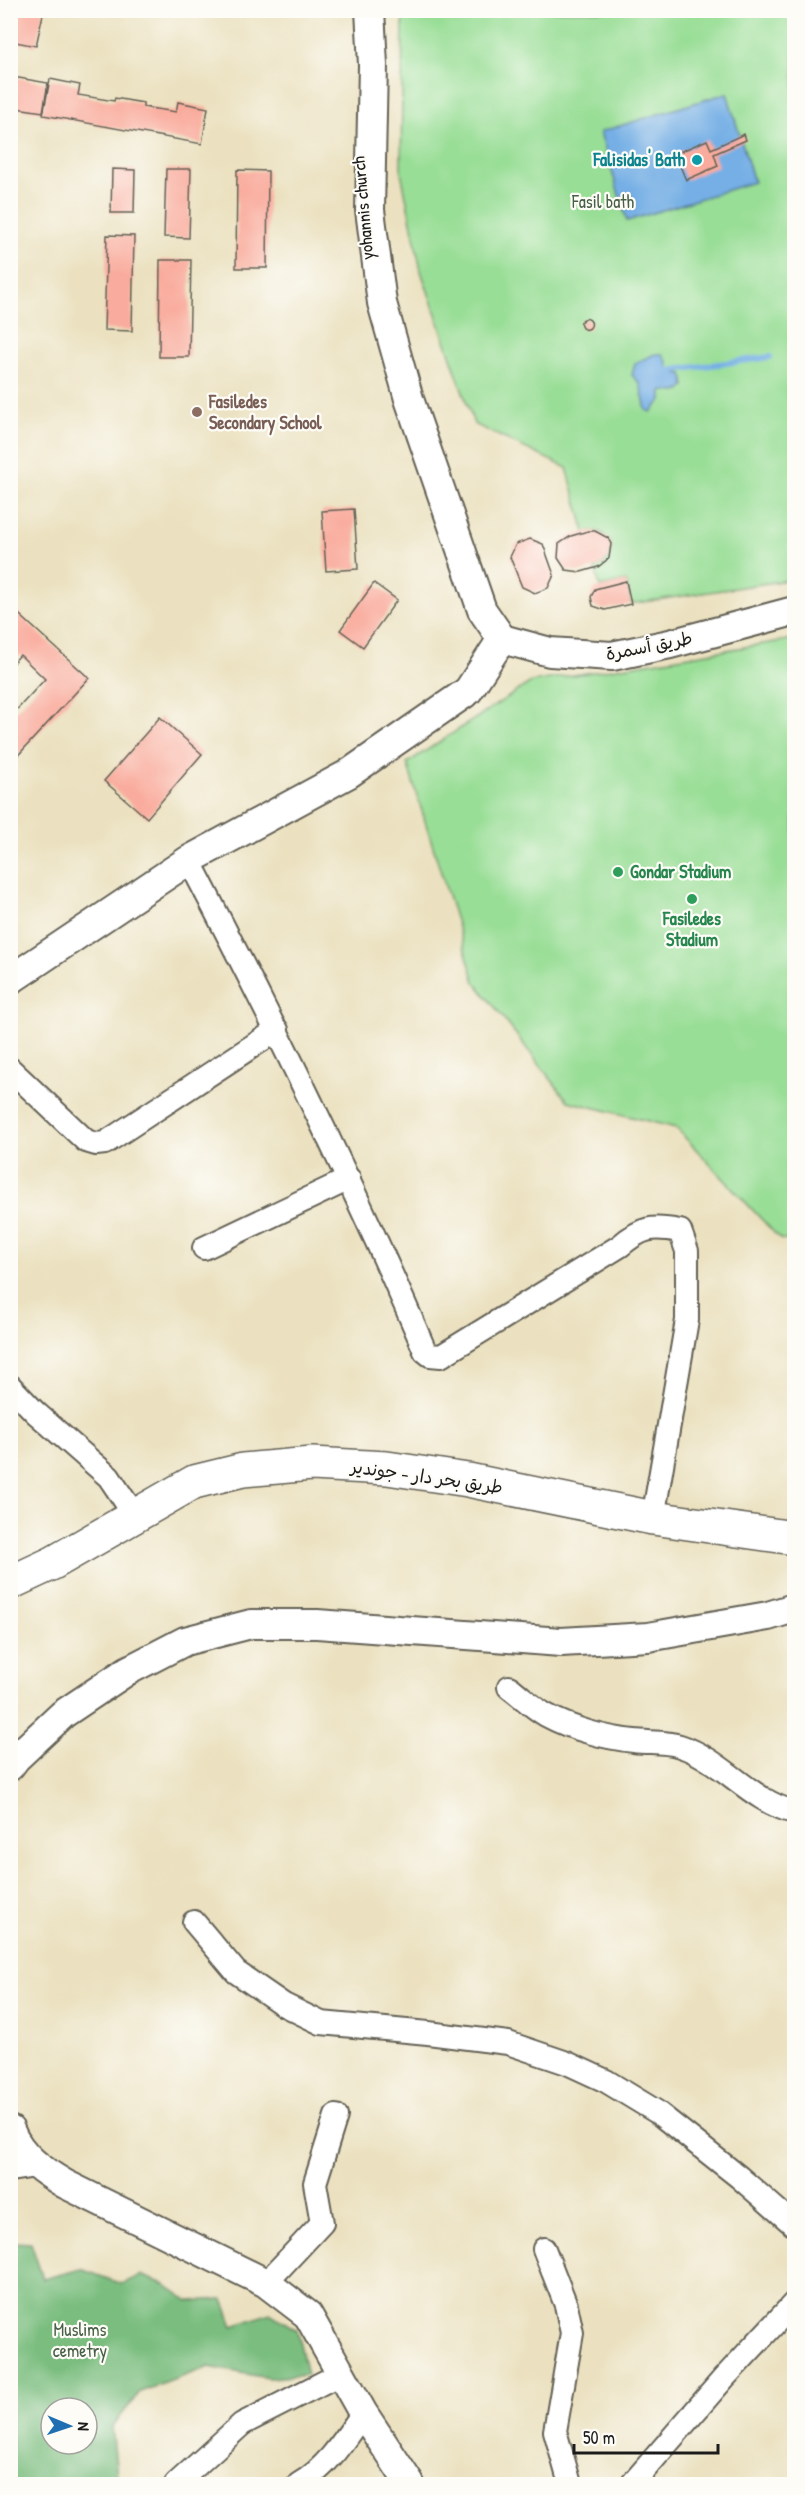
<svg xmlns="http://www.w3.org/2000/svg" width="805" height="2495" font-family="'Patrick Hand','Playpen Sans Arabic',sans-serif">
<rect width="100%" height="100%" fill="#fdfcf7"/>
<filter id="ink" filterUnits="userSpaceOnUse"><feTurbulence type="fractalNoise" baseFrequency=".0167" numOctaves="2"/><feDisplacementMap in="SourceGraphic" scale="12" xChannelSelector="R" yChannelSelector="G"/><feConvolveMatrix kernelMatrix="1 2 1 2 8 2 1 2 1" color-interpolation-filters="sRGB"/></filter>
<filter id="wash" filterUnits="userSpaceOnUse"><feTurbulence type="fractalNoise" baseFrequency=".008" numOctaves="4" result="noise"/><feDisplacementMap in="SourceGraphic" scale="24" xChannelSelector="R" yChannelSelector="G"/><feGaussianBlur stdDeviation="1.35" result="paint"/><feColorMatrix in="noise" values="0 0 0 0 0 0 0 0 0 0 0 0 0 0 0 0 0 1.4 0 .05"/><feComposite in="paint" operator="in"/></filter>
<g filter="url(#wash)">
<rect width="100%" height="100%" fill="#ebe1c0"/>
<g fill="#99de96" stroke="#5a7d59" stroke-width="1.5">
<path d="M403 11H794V579L631 604 626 581 600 587 595 568C607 564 612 557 611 544 606 533 597 529 585 532L567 468 474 424 421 271 401 172Z"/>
<polygon points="794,639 794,1242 780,1239 676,1128 568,1101 475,982 407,763 531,682"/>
</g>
<path fill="#7abd7f" stroke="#4b6c4e" stroke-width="1.5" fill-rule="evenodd" d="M11 2242 31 2243 43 2279 81 2269 122 2284 141 2275 164 2284 189 2301 223 2299 233 2326 270 2313 297 2330 307 2375 268 2378 209 2367 140 2392 112 2427 118 2484H11ZM51 2408H87V2444H51Z"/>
<g fill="#74afe5" stroke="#486680" stroke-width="1.5">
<polygon points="727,93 754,182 627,221 600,132"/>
<polygon points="655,354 662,354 668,363 668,371 683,374 685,386 678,392 662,391 662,400 651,412 646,410 640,384 632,375 635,363"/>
</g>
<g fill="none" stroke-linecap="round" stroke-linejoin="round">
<polyline stroke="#74afe5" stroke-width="6" points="667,371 770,357"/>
</g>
<g id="blocks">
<g fill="#f9ac9d">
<polygon points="16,10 44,10 36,46 10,41"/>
<polygon points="13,77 48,83 43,112 10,107"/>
<polygon points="50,79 80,85 78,95 114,101 115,98 143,103 143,107 176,112 178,102 208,108 202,144 43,115"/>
<polygon points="744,134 746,140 714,154 718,166 686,180 675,154 707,140 711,149"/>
<polygon points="112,169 135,170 134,213 111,213"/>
<polygon points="166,169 191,169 189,238 164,237"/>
<polygon points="237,170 268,171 267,268 236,268"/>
<polygon points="107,235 134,236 132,331 104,330"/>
<polygon points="160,260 191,260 189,357 159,357"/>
<circle cx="586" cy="324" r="5.5"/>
<polygon points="354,509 358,569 326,571 322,511"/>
<polygon points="588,531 595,531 608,538 611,544 609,558 598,567 581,572 566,570 558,558 559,544 571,536"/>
<polygon points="530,539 543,544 554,575 548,588 535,593 522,587 510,557 516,544"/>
<polygon points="626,581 631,604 605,610 593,606 591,597 595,589"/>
<polygon points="374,583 397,600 363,647 340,630"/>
<polygon points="10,606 89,678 10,764 10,717 45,679 20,655 10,666"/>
<polygon points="160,717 202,754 147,818 104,781"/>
</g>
</g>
</g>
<g filter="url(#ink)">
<use href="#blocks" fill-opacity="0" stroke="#646155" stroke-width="1.5"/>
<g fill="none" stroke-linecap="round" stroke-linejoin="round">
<defs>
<g id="minor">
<path d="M189 860C273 1021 354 1184 425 1351L430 1355 441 1356 620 1246C642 1227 652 1226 680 1231L687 1251V1320L653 1518"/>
<polyline points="10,1069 86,1141 96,1144 105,1143 277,1030"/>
<polyline points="204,1248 349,1179"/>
<polyline points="10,1386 35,1412 109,1477 135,1516"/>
<path d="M509 1687C521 1696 533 1708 546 1715 572 1729 605 1738 634 1741 649 1743 665 1741 680 1746 723 1760 750 1801 794 1812"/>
<polyline points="194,1922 236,1972 284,2005 321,2023 428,2033 508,2043 567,2063 606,2081 657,2112 739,2177 794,2225"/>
<polyline points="10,2170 36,2166"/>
<polyline points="544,2249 566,2305 572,2333 555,2431 570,2484"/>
<polyline points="266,2283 322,2223 315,2183 336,2116"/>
<polyline points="176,2484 242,2424 342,2373"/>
<path d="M299 2484C327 2468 345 2439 363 2413"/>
<polyline points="632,2484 724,2378 794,2303"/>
</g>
<g id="tertiary">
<polyline points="370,10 373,65 370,210 382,303 409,399 482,610 502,639"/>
<polyline points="502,639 550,652 612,656 670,644 794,611"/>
<polyline points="10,980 189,860 348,774 468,691 502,639"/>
<polyline points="10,1766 16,1758 63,1714 127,1671 185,1641 251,1624 317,1624 561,1642 648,1637 768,1616 794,1608"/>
<path d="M10 2130C20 2156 43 2171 65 2184L266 2283 308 2315 363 2413 410 2484"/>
</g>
<polyline id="trunk" points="10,1583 53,1563 194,1482 243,1470 312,1464 387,1468 468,1480 653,1518 794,1538"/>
</defs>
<use href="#minor" stroke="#646155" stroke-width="26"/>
<use href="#tertiary" stroke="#646155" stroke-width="32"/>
<use href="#trunk" stroke="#646155" stroke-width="36"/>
<use href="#minor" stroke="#fff" stroke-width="22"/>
<use href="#tertiary" stroke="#fff" stroke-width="28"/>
<use href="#trunk" stroke="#fff" stroke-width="33"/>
</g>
</g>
<circle fill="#0f9aa8" stroke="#fdfcf7" stroke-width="2" cx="697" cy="160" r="6"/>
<circle fill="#8d6e63" stroke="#fdfcf7" stroke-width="2" cx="197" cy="412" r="6"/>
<g fill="#2e9e5b" stroke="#fdfcf7" stroke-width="2">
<circle cx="618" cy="872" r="6"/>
<circle cx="692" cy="899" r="6"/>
</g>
<g text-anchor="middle" stroke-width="4.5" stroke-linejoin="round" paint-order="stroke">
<g font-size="18" font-weight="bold" fill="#0d838f" stroke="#fdfcf7" text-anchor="end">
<text x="685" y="166">Falisidas' Bath</text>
</g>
<g font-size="18" fill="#486047" stroke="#fdfcf7">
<text x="603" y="208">Fasil bath</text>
<text x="80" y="2336">Muslims<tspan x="80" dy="21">cemetry</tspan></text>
</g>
<g font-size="18" fill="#1c1c1c" stroke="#fdfcf7">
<text transform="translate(363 208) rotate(-95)" y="6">yohannis church</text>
<text transform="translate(649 646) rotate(-11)" y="6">طريق أسمرة</text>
<text transform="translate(427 1477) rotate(8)" y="6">طريق بحر دار - جوندير</text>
</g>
<g font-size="18" font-weight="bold" fill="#785e54" stroke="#fdfcf7" text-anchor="start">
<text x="209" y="408">Fasiledes<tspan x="209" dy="21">Secondary School</tspan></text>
</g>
<g font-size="18" font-weight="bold" fill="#27864d" stroke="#fdfcf7" text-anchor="start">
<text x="630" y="878">Gondar Stadium</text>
<text x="692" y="925" text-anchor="middle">Fasiledes<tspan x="692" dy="21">Stadium</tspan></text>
</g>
</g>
<rect width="805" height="2495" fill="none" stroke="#fdfcf7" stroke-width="36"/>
<g transform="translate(69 2426) rotate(92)"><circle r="28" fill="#fdfcf7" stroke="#a3a29f" stroke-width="1.5"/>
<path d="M0-4.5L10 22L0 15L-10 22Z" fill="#1f6fb2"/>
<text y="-9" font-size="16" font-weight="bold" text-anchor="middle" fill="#1c1c1c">N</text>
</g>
<path d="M574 2444v9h144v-9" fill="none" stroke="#1c1c1c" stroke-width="3"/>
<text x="583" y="2444" font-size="18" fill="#1c1c1c" stroke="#fdfcf7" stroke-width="4.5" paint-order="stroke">50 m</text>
</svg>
